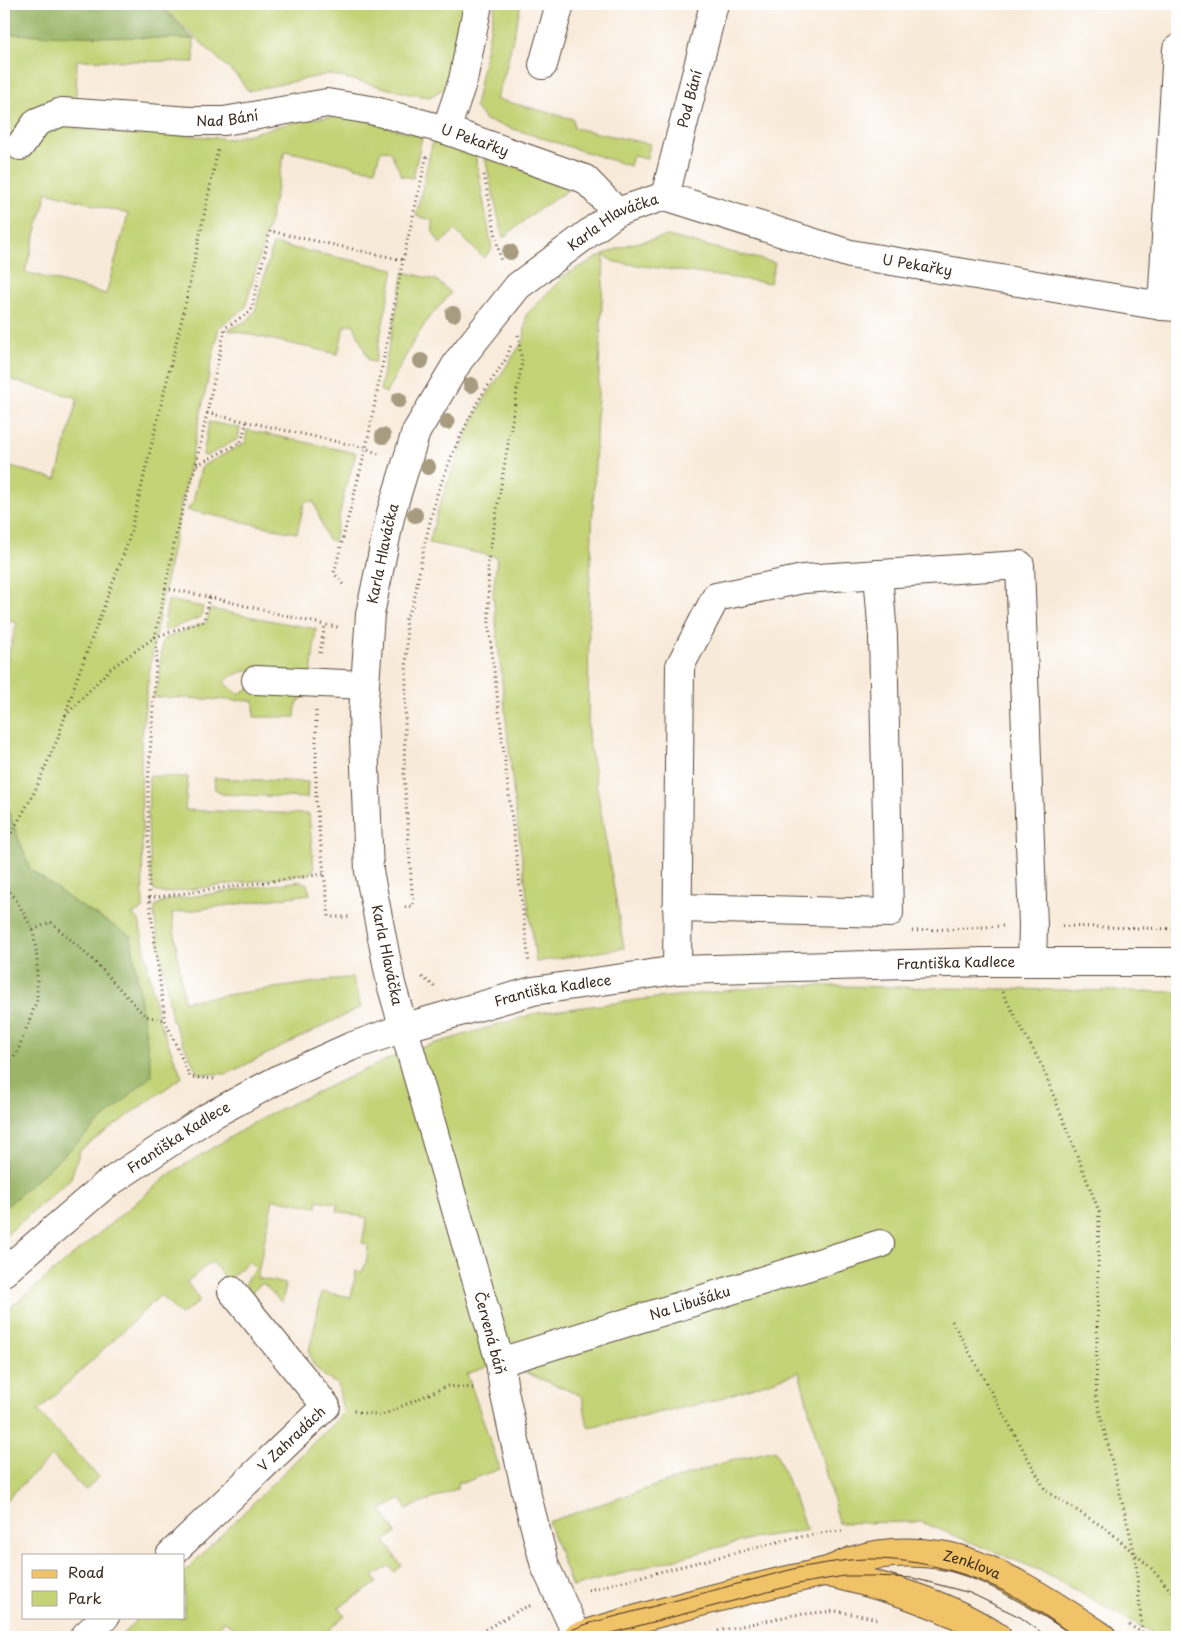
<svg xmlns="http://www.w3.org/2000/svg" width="1181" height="1641" font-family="'Playpen Sans',sans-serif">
<rect width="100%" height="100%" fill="#fff"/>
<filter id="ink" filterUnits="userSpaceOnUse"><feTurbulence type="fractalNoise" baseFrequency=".02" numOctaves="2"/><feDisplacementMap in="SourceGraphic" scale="10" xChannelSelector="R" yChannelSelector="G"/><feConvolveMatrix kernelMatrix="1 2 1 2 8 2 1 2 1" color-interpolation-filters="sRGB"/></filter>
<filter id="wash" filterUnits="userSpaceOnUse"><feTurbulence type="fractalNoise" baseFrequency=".0096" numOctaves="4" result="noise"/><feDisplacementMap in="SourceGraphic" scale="20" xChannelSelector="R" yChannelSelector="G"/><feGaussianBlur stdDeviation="1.12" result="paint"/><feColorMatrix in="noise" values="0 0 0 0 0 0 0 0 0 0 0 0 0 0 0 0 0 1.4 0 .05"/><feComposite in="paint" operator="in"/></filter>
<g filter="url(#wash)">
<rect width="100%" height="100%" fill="#f8ead9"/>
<g fill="#c3d376" stroke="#7f7e4a" fill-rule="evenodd">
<polygon points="159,4 465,4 450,76 443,89 430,97 414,95 329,74 248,91 238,77"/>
<polygon points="495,4 521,4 505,73 496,99 573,119 574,128 650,144 647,159 633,156 630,166 485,120 475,107"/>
<path d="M4 34 194 39V62L77 60 75 129 160 133 230 139 302 120 338 116 365 120 422 137 413 178 402 176 390 151 383 150 380 153 375 170 355 167V166L285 151 270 220 245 308 219 327 181 506 155 637 147 688 141 744 143 909 132 915 139 920 158 1018 182 1077 80 1150 71 1178 4 1237V671L17 623 4 619V465L56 479 78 398 4 378ZM47 192 128 214 106 294 25 272Z"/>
<polygon points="433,140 475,154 492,249 484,258 455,230 440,244 433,232 432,220 416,216"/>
<polygon points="485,158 574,186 531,215 503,238"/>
<polygon points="668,236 775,263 770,283 614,262 604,255 589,601 588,735 624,948 536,962 515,807 493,594 497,557 429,543 438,509 465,437 485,398 524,340 526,315 565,275 604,254 630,244"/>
<polygon points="273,244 394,269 375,362 369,361 354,325 351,324 344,327 338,354 228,330 248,320 255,311"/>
<polygon points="404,272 436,280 451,293 428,319 412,344 386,393 380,390"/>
<polygon points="209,422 240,428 238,439 207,456 203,455"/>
<polygon points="247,430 356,453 344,494 334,541 327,539 314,502 307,501 304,504 297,533 278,530 278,529 187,510 193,502 201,468 204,465 245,443"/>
<polygon points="168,600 203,607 201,617 165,631 163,629"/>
<path d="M210 609 316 629 311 675 245 671 230 677 224 683 239 694 249 688 310 694C297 700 296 703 295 717H254V701L153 697 159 681 162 642 166 638 207 622Z"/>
<polygon points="149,776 188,777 185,810 309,814 314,870 308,874 163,893 155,891 152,886 148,824"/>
<polygon points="214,778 308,782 307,798 222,794 215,789"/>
<polygon points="300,881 307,884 310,894 172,913 184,1001 352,977 361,1007 227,1074 198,1074 172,1020 154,914 156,905 168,900"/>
<path d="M783 985 1177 992V1637H1160L1039 1570 921 1522 839 1523 799 1372 706 1403 588 1427 582 1396 500 1362 467 1374 500 1469 462 1483 461 1481H459V1484L457 1485 459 1488 407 1509 401 1499 381 1510 396 1533 385 1541 402 1566 394 1572 389 1566 373 1576 377 1583 338 1608 345 1615 321 1637H294L286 1629 278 1637H243L224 1620 212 1637H120L139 1617H184V1572L343 1413 338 1384C325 1379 310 1365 309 1351L322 1292 351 1297 356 1271 362 1272 367 1259 368 1245 362 1243 367 1218 337 1211 338 1204 318 1200 317 1207 273 1199 257 1278 286 1284 282 1303 264 1284H261L253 1291 252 1295 247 1291 245 1284 248 1277 256 1269 249 1261 228 1280 211 1262 187 1282 200 1301 199 1302 180 1315 161 1295 38 1411 99 1477 85 1490 52 1456 4 1502V1313L171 1173 267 1115 397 1055 537 1013 638 1000Z"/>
<polygon points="775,1450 807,1530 753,1538 572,1587 548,1522 726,1462"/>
</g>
<g fill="#9ab567" stroke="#6a7042">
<polygon points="4,4 158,4 194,39 4,34"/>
<polygon points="4,799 30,869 76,903 131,936 152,1075 4,1209 4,991 7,988 4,981"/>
</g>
</g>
<g filter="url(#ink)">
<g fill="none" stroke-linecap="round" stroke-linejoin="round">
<defs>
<g id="minor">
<polyline points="543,65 560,4"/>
<polyline points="446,130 463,80 478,4"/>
<path id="s1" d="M20 146 37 122 62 112 190 121H224L327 103 371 110 446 130 585 179 617 212"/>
<path id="s2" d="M665 196 850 254 1162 306 1177 307"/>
<path id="s3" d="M665 196 714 4"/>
<polyline points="1162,306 1177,49"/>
<polyline points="256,680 365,685"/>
<polyline points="677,908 889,913 883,636 878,574"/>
<polyline points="677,970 680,666 716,597 803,579 1020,565 1033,926 1032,962"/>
<path id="s4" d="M4 1272 104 1186 208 1117 279 1079 350 1047 403 1028 533 991 677 970 985 962H1177"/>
<path id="s5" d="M500 1362 880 1244"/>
<path id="s6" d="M170 1555 326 1406 232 1291"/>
<polyline points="84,1637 105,1617"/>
<path id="s7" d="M578 1637 545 1566 526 1492 504 1391 500 1362 391 984 369 871 363 713 370 614 391 513 416 432 459 360 518 286 617 212 665 196"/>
</g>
<g id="major">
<path d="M825 1572C884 1586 946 1603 997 1637"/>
<path id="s8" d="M577 1637C643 1616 711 1599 779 1582 793 1579 808 1576 823 1572 834 1570 844 1563 855 1560 883 1551 912 1551 941 1555 993 1563 1059 1608 1102 1637"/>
</g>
</defs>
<use href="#minor" stroke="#57473a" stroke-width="30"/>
<use href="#major" stroke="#57473a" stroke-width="30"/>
<g stroke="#57473a" stroke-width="3" stroke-dasharray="1 4" stroke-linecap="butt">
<polyline points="484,175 501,262"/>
<polyline points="518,335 522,362 488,562 489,627 529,963"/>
<polyline points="207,413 366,448 334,573 345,587"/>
<polyline points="378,454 366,448 403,260 427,155"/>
<polyline points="197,465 241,442 247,421"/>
<polyline points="165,588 209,597 325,625"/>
<polyline points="320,653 325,625 338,627 339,625"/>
<polyline points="316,711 316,802 329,917 349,917"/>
<polyline points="65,716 110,669 155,637 204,621 209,597"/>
<polyline points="4,846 33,795 58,738 77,678 128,542 184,310 218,149"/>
<polyline points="4,884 15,898 33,930 37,958 37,1000 17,1053 4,1069"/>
<polyline points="149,898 324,874"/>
<polyline points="405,907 413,906 404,774 407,637 405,620 413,605 424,547 436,497 454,450 478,401 507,357 511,345"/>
<polyline points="1062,926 1177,929"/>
<polyline points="33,930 51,922 94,961 145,1016 165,1020"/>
<polyline points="912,931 1003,926"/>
<polyline points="422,977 437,988"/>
<polyline points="1002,992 1042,1066 1099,1211 1096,1397 1135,1554 1142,1632"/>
<polyline points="214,1079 190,1077 165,1020 149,898 148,785 157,649 155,637 178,526 196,465 225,328 251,311 270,231 403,260"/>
<polyline points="952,1321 1046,1491 1108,1530 1151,1568 1177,1598"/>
<polyline points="354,1411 380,1416 447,1386 473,1388"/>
<polyline points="588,1590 790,1539 827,1532 843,1531"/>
<polyline points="1129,1625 1150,1637"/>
<polyline points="718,1631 793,1615 836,1611 879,1619"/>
<polyline points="472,1637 521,1609 532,1605"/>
</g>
<use href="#minor" stroke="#fff" stroke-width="28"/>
<use href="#major" stroke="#f1c369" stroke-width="28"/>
<g stroke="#3b2a1e" stroke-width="1">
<path d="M552 1637 587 1624 797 1568C822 1564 851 1558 876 1559 930 1560 987 1578 1032 1607 1047 1616 1061 1627 1075 1637"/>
<polyline points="596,1637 798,1584 844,1576 875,1576 913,1578 970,1593 1020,1617 1048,1637"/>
</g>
</g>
<g fill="#a79c80">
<circle cx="510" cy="252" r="8"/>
<circle cx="453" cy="314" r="8"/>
<circle cx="421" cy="361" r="8"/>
<circle cx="471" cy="385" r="8"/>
<circle cx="399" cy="400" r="8"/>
<circle cx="447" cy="422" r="8"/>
<circle cx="383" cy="436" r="8"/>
<circle cx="428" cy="467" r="8"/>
<circle cx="415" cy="515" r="8"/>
</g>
</g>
<g text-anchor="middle" stroke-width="4" stroke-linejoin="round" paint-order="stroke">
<g font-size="14" fill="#3b2a1e" stroke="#fff">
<text dy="5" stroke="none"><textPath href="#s3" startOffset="100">Pod Bání</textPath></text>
<text dy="5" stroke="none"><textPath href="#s1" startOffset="222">Nad Bání</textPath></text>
<text dy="5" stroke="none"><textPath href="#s1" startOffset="476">U Pekařky</textPath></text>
<text dy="5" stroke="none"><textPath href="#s7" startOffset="1535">Karla Hlaváčka</textPath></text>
<text dy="5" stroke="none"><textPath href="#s2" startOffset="262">U Pekařky</textPath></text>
<text dy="5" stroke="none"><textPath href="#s7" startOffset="1115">Karla Hlaváčka</textPath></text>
<text transform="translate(387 955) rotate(78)" y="5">Karla Hlaváčka</text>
<text dy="5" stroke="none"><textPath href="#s4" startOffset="1031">Františka Kadlece</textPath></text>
<text dy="5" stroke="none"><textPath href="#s4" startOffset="626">Františka Kadlece</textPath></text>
<text dy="5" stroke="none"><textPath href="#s4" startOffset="221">Františka Kadlece</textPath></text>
<text dy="5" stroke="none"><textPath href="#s5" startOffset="199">Na Libušáku</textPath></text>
<text transform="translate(490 1333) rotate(75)" y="5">Červená báň</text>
<text dy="5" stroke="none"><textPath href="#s6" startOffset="168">V Zahradách</textPath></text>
<text dy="5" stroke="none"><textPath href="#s8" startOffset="408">Zenklova</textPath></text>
</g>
</g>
<rect width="1181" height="1641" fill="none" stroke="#fff" stroke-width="20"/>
<rect x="22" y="1554" width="162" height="65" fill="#ffffff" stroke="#b1aaa5"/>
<rect x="32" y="1570" width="25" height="8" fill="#f1c369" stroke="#b1aaa5"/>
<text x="68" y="1578" font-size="15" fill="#3b2a1e">Road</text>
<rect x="32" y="1591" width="25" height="15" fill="#c3d376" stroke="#b1aaa5"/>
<text x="68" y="1604" font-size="15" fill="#3b2a1e">Park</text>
</svg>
